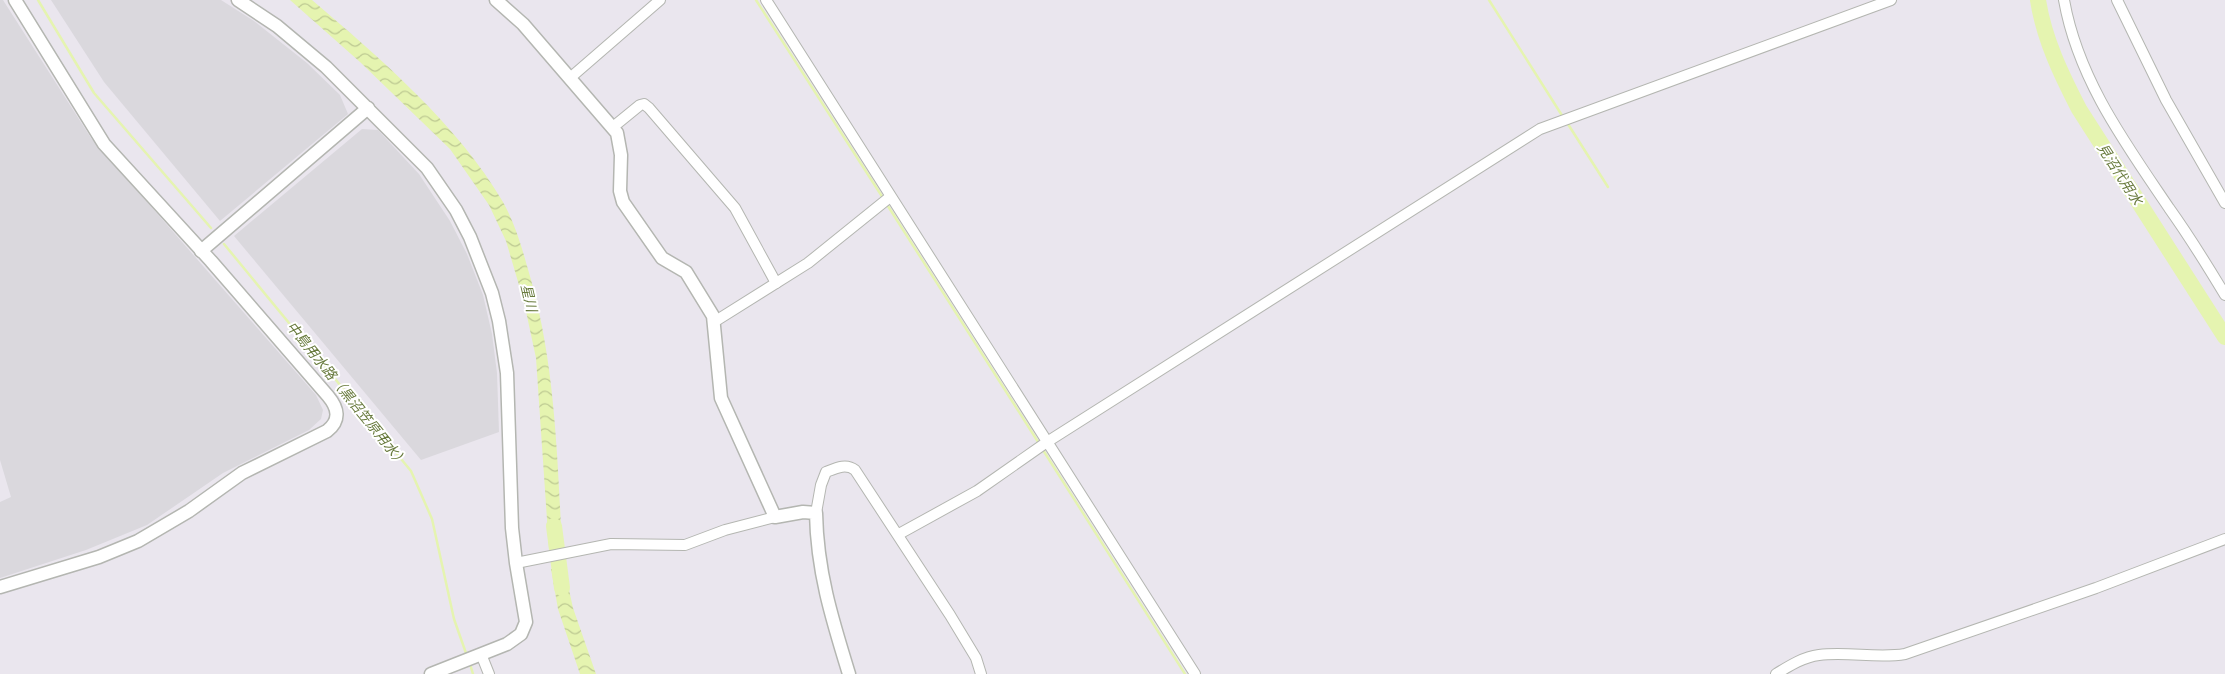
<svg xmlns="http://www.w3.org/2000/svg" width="2225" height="674" font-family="Rubik,'Noto Sans JP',sans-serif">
<defs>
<pattern id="water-waves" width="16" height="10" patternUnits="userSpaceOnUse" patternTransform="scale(1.25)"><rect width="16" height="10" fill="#e5f4b0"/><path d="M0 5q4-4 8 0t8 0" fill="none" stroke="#bdc992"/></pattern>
</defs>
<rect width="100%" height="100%" fill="#eae6ee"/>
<g fill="#dad8dd">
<polygon points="0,0 3,0 91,138 316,395 323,410 321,419 309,430 223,473 147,525 86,550 0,578 0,502 11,497 0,460"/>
<polygon points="51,0 221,0 254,21 307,63 340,95 348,114 220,221 104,82"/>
<polygon points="362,129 378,130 419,174 450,221 467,254 483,295 492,334 497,373 499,432 421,460 234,236"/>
</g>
<g fill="url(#water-waves)">
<path d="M290 0H312C380 58 458 125 503 202 514 222 521 244 527 266 555 357 557 451 562 546L549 549 536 358 524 302 506 241 489 205 450 149 360 62Z"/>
<polygon points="564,567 573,608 596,674 580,674 558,609 551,569"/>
</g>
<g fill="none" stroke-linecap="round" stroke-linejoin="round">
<g stroke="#e5f4b0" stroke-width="2.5">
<polyline points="38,0 94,93 211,228"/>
<polyline points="756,0 883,198"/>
<polyline points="1489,0 1563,117"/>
<polyline points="1566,121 1608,187"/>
<polyline points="886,203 1040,445"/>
<polyline points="224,244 411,471 432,519 454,619 467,656"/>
<polyline points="1043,450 1185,674"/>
<polyline points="470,664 473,674"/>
</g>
<g stroke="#e5f4b0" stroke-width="16">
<path d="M2038 0C2044 39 2061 74 2079 109L2225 337"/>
<polyline points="554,526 562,588"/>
</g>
<defs>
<g id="minor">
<polyline points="766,0 1195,674"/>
<path d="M2064 0C2078 79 2125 143 2169 208 2189 236 2207 265 2225 295"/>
<polyline points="2117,0 2166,100 2225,203"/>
<polyline points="570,78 660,0"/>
<polyline points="613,127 640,105 644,104 649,108 735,208 776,283"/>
<polyline points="714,322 808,263 890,197"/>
<path d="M816 513 821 485 826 472C836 468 846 463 855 470L950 615 976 658 981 674"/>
<polyline points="899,534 977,491 1047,442 1540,129 1891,0"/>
<polyline points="516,563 611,544 685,545 725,530 775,517"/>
<polyline points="481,654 489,674"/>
<path d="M1776 674C1789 666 1803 657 1819 655 1848 651 1877 659 1905 654L2096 588 2225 539"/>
</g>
<g id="tertiary">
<polyline points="238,0 277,26 326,67 427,168 456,210 470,237 492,293 499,321 507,373 512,528 516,563 526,622 521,634 507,644 431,674"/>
<path d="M496 0 523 24 617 133 621 155 620 191 623 202 662 258 686 272 713 316 721 398 775 517 803 512 816 513C817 571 832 619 849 674"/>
<polyline points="201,251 368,108"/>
<path d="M0 587 99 557 138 541 189 511 242 473 327 431C341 420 338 408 328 396L211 261 104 144 15 0"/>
</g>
</defs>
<use href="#minor" stroke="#b4b6b1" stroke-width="12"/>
<use href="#tertiary" stroke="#b4b6b1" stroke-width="15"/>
<use href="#minor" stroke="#fff" stroke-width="10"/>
<use href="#tertiary" stroke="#fff" stroke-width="12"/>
</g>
<g text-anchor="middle" stroke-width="4" stroke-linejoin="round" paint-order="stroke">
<g font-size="14" font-style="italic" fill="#697b3e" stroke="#fff">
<text transform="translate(2120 174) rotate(57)" y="5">見沼代用水</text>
<text transform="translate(529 298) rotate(77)" y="5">星川</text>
<text transform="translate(347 394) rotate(51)" y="5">中島用水路（黒沼笠原用水）</text>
</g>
</g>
</svg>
